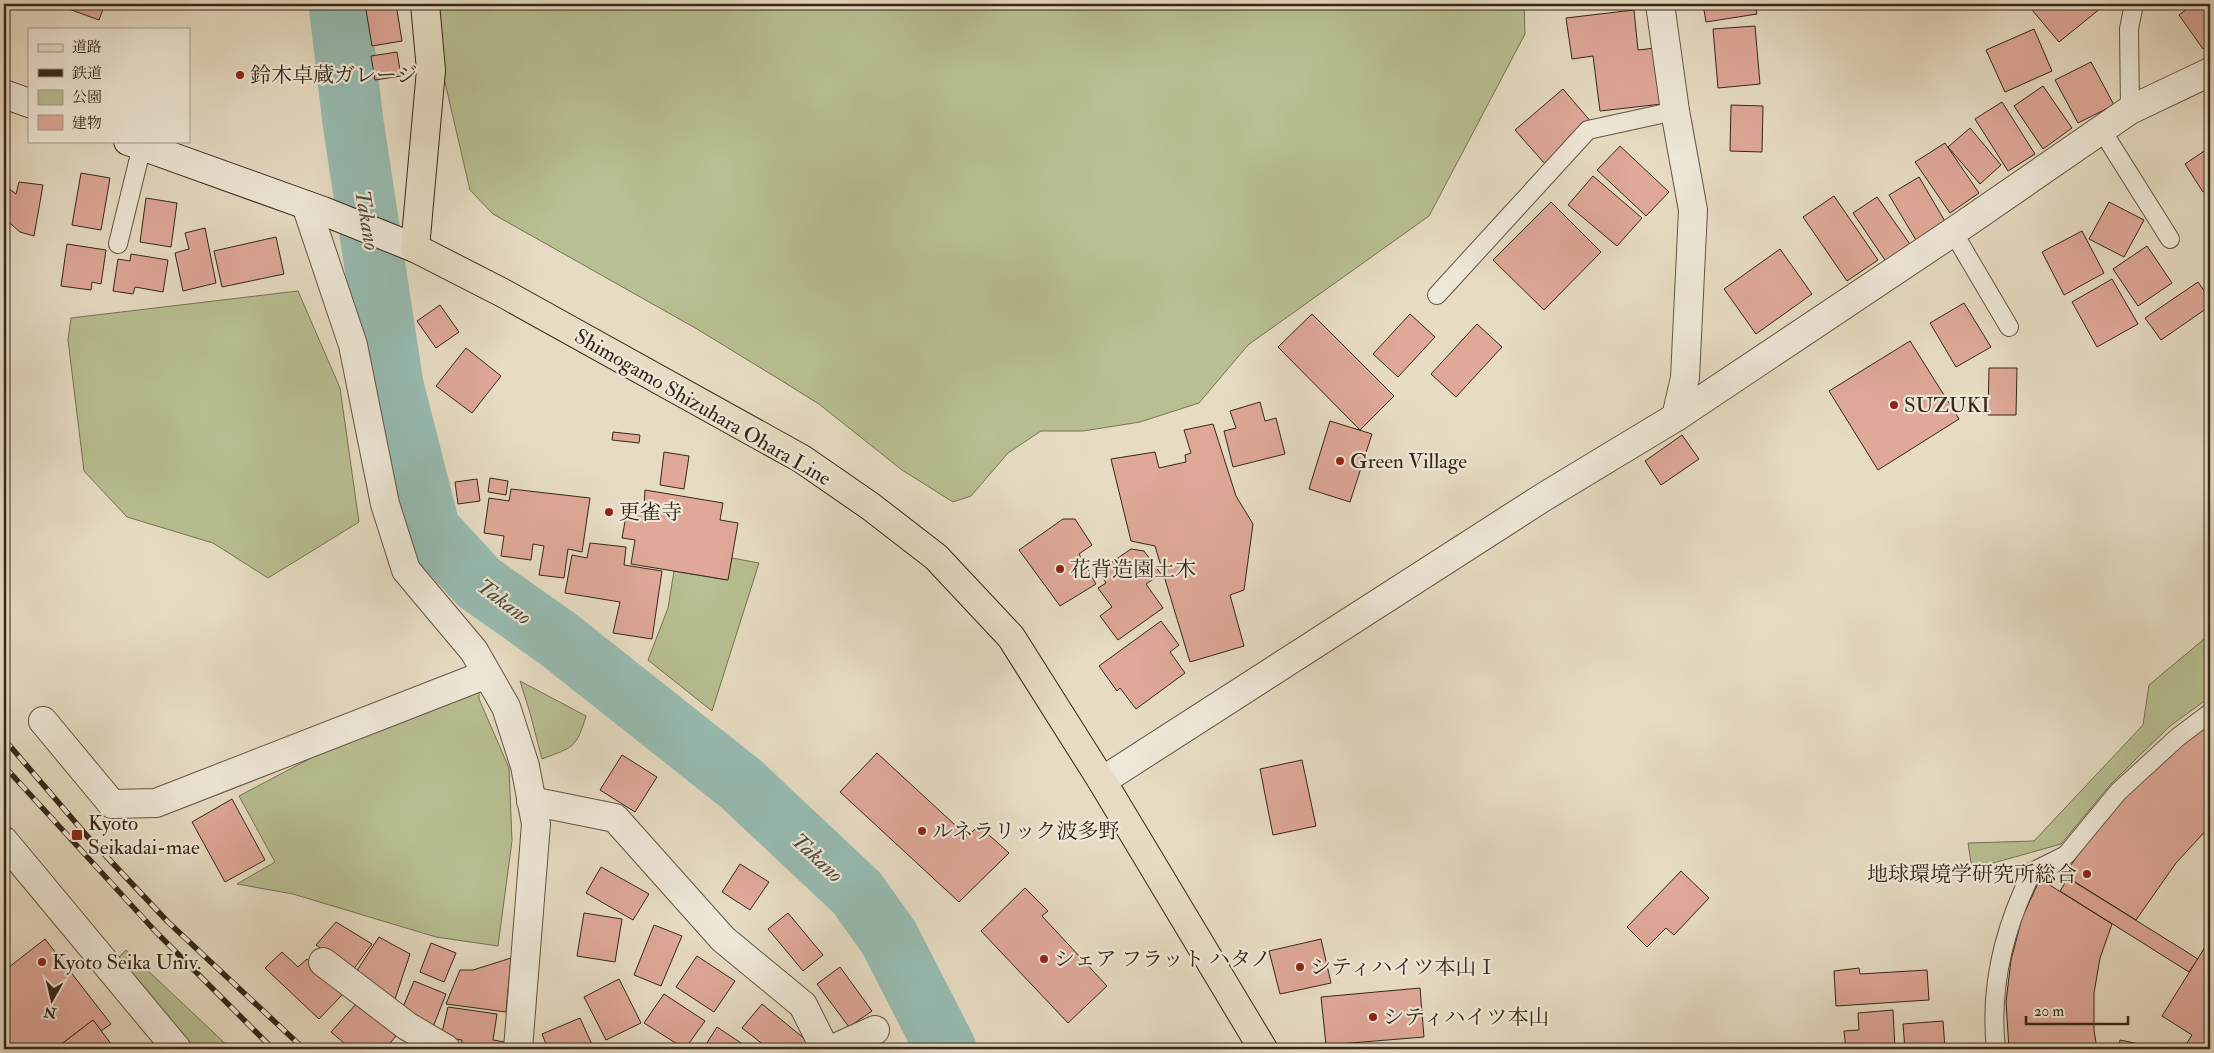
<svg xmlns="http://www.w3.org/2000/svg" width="2214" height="1053" font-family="'IM FELL Double Pica','Noto Serif JP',serif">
<rect width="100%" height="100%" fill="#e7dcc3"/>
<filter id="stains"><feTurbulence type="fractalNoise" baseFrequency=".004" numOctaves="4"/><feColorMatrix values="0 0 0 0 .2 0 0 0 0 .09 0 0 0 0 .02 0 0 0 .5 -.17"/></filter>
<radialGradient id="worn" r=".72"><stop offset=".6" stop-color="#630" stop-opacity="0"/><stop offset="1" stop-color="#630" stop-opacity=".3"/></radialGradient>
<g fill="#b8bf92" stroke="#767356">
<polygon points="434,4 1524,4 1525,34 1429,216 1248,345 1199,403 1140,422 1083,431 1041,431 1008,453 971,496 953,502 902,470 819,404 782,381 697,329 493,214 470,190 433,31"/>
<polygon points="298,291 340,388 359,522 268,578 213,543 127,517 84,471 68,340 71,318"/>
<polygon points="732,558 759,563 712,711 648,660 668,608 674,571 727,580"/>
<polygon points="2210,634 2210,697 2170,726 2138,757 2109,786 2061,844 1972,869 1968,843 2034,841 2143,725 2149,685"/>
<path d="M520 681 586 716C576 749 573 747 542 759L530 713Z"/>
<polygon points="479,691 479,699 509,768 512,841 498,946 436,937 293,894 237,884 275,862 239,796 330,748"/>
<polygon points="126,950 231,1049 192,1049 117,959"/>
</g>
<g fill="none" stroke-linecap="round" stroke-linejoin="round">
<polyline stroke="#97bcb2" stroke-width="61" points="339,4 353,122 393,385 430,530 479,583 558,639 741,784 857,893 889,938 946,1049"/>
</g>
<g fill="#dfa899" stroke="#352719">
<polygon points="55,4 105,4 99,20"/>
<polygon points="365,4 396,4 402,41 372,46"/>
<polygon points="1703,4 1755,4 1757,14 1706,22"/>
<polygon points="2027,4 2106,4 2059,42"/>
<polygon points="2194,4 2210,4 2210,44 2203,49 2179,15"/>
<polygon points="1634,10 1638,50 1655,48 1662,104 1600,111 1593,56 1572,59 1566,18"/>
<polygon points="1755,26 1760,84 1718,88 1713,29"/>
<polygon points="2034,29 2052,71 2005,92 1986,50"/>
<polygon points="397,52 401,76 375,80 371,56"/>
<polygon points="2091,62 2114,105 2078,123 2055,80"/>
<polygon points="2043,86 2072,128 2043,149 2014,106"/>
<polygon points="1563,89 1592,123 1545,164 1515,130"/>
<polygon points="2002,102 2035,154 2008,171 1975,119"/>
<polygon points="1731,105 1763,106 1762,152 1730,151"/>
<polygon points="1970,128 2001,165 1980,184 1948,147"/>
<polygon points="1945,143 1979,193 1950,213 1915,162"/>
<polygon points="1620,146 1669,192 1646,216 1597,170"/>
<polygon points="2210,147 2210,188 2203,192 2185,164"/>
<polygon points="81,173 110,178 101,230 72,225"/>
<polygon points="1593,176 1642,218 1617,246 1568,205"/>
<polygon points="1919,177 1946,223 1916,240 1889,195"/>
<polygon points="19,182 43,185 34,236 20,232 4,218 4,185 16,194"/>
<polygon points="1834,196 1878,260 1847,281 1803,217"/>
<polygon points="1877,197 1912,247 1887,263 1853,213"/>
<polygon points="146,198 177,203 171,247 140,242"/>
<polygon points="1551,202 1601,252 1544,310 1493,260"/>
<polygon points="2109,202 2144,220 2124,257 2089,239"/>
<polygon points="205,228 216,283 183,291 175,253 189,249 185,233"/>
<polygon points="2082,231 2104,273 2064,295 2042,252"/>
<polygon points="276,237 284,274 222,287 214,251"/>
<polygon points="67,244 106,250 101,284 92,282 91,290 61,286"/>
<polygon points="2147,246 2172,283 2138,306 2113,269"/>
<polygon points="1780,249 1812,294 1756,334 1724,289"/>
<polygon points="131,254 168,260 163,292 135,287 133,294 113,291 118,259 130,261"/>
<polygon points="2112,279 2138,324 2097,347 2072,302"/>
<polygon points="2198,282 2210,299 2210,306 2161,340 2145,318"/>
<polygon points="1964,303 1991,347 1956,367 1930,323"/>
<polygon points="440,305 459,332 436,348 417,321"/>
<polygon points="1312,314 1394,396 1360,430 1278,347"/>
<polygon points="1410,314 1435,337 1398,377 1373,354"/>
<polygon points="1477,324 1502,347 1456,397 1431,374"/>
<polygon points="1910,341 1959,419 1878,470 1829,391"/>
<polygon points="466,348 501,376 472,413 436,386"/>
<polygon points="1989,368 2017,368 2016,415 1988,415"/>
<polygon points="1260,402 1265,421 1276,418 1285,454 1233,467 1224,431 1236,428 1230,411"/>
<polygon points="1330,421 1372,434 1350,502 1309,489"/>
<polygon points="1213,424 1236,496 1253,524 1244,590 1230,595 1244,646 1190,662 1155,546 1131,541 1111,459 1155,452 1159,468 1186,462 1185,455 1191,453 1184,430"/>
<polygon points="613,432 640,435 639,443 612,440"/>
<polygon points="1682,435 1699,459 1661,485 1645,461"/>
<polygon points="664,452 689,456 684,489 660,485"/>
<polygon points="490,478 508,481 506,495 488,492"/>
<polygon points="477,479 480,501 458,504 455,482"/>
<polygon points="511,489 590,498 582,552 568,549 564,578 539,575 544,546 533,544 531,560 501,556 504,536 484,533 489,498 509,501"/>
<polygon points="645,490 723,503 720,520 738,523 728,580 631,564 635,540 622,538 628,505 644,508"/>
<polygon points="1063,519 1075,519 1092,545 1079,554 1096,584 1060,606 1019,550"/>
<polygon points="590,543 626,547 624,565 662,571 652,639 613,633 620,602 565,593 572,555 587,558"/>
<polygon points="1131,549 1144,551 1161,574 1146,584 1163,608 1118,640 1100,616 1112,607 1098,588 1106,583 1099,571"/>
<polygon points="1161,621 1179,645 1170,652 1185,673 1136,709 1120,688 1117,691 1099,666"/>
<polygon points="2210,722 2210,826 2176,863 2136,920 2064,875 2090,838 2137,784 2172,751"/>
<polygon points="877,753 967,836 979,826 1009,853 959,902 840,792"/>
<polygon points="622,755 657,777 635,812 600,790"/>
<polygon points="1302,760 1316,826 1273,835 1260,769"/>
<polygon points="232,799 265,860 225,882 192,822"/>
<polygon points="740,864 769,882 750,910 722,892"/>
<polygon points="601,867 649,894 633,920 586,893"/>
<polygon points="1681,871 1709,898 1674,935 1666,928 1647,947 1627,927"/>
<polygon points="2068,878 2198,959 2189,972 2060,891"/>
<polygon points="2040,879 2112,924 2100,958 2094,993 2094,1030 2097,1049 2009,1049 2006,1002 2011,960 2022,918"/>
<polygon points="1025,888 1048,911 1042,916 1107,986 1068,1023 981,931"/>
<polygon points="584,913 622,919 615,962 577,956"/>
<polygon points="788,913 823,955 803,971 768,929"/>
<polygon points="336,922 372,944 353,970 316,945"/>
<polygon points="654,925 682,936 661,986 634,975"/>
<polygon points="379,937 410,954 395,999 356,972"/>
<polygon points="45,939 111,1024 101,1031 93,1020 55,1049 4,1049 4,971"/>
<polygon points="1321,939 1331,983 1280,994 1269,951"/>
<polygon points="2210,939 2210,1049 2183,1049 2192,1035 2162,1016"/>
<polygon points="431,943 456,953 444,982 420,972"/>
<polygon points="282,952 298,967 307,959 343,994 319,1019 265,968"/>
<polygon points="697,956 735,981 714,1012 676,987"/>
<polygon points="511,958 506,1012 446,1004 460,970 473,970"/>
<polygon points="840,967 872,1011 849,1027 817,984"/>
<polygon points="1859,968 1860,974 1927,970 1929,1000 1836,1006 1834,971"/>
<polygon points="619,979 641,1023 606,1040 584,997"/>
<polygon points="414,981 446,994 433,1027 400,1014"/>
<polygon points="1420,988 1424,1037 1326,1045 1321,997"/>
<polygon points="664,994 705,1021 685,1049 644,1023"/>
<polygon points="357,1003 396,1036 385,1049 351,1049 331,1032"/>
<polygon points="762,1004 811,1044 807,1049 769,1049 742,1028"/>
<polygon points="448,1007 497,1014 493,1040 505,1042 504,1049 461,1049 462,1040 441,1037"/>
<polygon points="1893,1010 1895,1049 1846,1049 1844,1031 1859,1030 1858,1013"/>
<polygon points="580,1018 594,1049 548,1049 542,1034"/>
<polygon points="93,1020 115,1049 55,1049"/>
<polygon points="1943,1021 1945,1049 1905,1049 1903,1024"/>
<polygon points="717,1027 750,1049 703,1049"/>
<polygon points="2120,1040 2154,1047 2154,1049 2119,1049"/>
</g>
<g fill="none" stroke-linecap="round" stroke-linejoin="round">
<defs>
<g id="service">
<polyline points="2130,110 2129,29 2134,4"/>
<polyline points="2101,129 2170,239"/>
<polyline points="1953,232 2009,327"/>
<polyline points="118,244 142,146"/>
<polyline points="1437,295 1588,130 1675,111"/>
<path d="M1996 1049C1989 986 2004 928 2032 872L2066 855 2118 792 2178 737 2210 713"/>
</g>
<g id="minor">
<polyline points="1660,4 1675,111 1693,210 1685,378 1676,417"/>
<polyline points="306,205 353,345 385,504 406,570 474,651 506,707 525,766 536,824 518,1049"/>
<polyline points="43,721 112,804 156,803 487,674"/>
<polyline points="1102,781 1542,498 1676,417 1953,232 2130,110 2210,72"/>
<polyline points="531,801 615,818 723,939 803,1005 825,1049"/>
<polyline points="4,841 177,1049"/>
<polyline points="323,962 407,1026 446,1049"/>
<polyline points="833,1049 875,1030"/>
</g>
<g id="secondary">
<polyline points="4,94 29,103"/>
<polyline points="128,141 323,211 415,248"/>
</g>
<polyline id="primary" points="425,4 431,70 415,248 503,293 802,459 870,506 936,557 1011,637 1102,781 1263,1049"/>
</defs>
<use href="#service" stroke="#625444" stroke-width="20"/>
<use href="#minor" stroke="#625444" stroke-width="30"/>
<use href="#secondary" stroke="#352719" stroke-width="30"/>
<use href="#primary" stroke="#352719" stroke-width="30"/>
<use href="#service" stroke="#efe8d8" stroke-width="18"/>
<use href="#minor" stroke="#efe8d8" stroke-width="28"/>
<use href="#secondary" stroke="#efe8d8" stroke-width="28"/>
<use href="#primary" stroke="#e7dcc3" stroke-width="28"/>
<defs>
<g id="rail">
<polyline points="4,739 88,837 168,922 304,1049"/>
<polyline points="4,766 156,932 273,1049"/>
</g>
</defs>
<use href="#rail" stroke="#352719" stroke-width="5.5"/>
<use href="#rail" stroke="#efe8d8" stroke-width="4" stroke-dasharray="11" stroke-linecap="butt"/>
</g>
<g fill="#8f2418" stroke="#efe8d8" stroke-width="2">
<circle cx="240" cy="75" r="5"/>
<circle cx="1894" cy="405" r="5"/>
<circle cx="1340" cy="461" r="5"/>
<circle cx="609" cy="512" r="5"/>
<circle cx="1060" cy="569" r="5"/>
<circle cx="922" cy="831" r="5"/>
<rect x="71" y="829" width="12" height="12" rx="2.5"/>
<circle cx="2087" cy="874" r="5"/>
<circle cx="1044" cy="959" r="5"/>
<circle cx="42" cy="962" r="5"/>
<circle cx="1300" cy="967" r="5"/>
<circle cx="1373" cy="1017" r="5"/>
</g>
<g text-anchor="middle" stroke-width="4.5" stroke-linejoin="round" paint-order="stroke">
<g font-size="21" fill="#352719" stroke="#efe8d8" text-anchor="start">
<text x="250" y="82">鈴木卓蔵ガレージ</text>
<text x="1904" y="412">SUZUKI</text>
<text x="1350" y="468">Green Village</text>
<text x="619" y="519">更雀寺</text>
<text x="1070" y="576">花背造園土木</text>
<text x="88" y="830">Kyoto<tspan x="88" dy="24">Seikadai-mae</tspan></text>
<text x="932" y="838">ルネラリック波多野</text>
<text x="2077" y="881" text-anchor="end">地球環境学研究所総合</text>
<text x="1054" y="966">シェア フラット ハタノ</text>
<text x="52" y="969">Kyoto Seika Univ.</text>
<text x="1310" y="974">シティハイツ本山Ⅰ</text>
<text x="1383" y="1024">シティハイツ本山</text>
</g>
<g font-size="21" fill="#352719" stroke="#efe8d8">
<text transform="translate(703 407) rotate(30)" y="7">Shimogamo Shizuhara Ohara Line</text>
</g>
<g font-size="22" font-style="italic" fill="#4e4c3f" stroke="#efe8d8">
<text transform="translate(368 220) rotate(81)" y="8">Takano</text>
<text transform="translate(505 601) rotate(37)" y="8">Takano</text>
<text transform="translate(818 857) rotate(43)" y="8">Takano</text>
</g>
</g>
<rect width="2214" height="1053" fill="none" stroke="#e7dcc3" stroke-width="20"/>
<rect x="5" y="5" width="2204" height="1043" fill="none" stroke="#352719" stroke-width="2.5"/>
<rect x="10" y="10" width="2194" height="1033" fill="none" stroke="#352719"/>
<rect x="28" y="28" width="162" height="115" fill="#efe8d8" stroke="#a59b8c"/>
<rect x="38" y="44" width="25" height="8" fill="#e7dcc3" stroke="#a59b8c"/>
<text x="72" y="52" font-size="15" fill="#352719">道路</text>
<rect x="38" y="69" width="25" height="8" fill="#352719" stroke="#a59b8c"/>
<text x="72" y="78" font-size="15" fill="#352719">鉄道</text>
<rect x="38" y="90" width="25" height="15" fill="#b8bf92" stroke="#a59b8c"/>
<text x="72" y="102" font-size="15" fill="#352719">公園</text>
<rect x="38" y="115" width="25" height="15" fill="#dfa899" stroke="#a59b8c"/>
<text x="72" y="128" font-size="15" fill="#352719">建物</text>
<g transform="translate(52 1000) rotate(188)" stroke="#efe8d8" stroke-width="4" paint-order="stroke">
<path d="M0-4L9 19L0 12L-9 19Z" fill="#352719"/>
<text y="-8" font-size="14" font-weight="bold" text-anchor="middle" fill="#352719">N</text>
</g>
<path d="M2026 1016v8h102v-8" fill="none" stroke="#352719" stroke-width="2.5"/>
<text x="2034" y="1016" font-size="15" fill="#352719" stroke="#efe8d8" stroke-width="4" paint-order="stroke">20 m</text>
<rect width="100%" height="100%" filter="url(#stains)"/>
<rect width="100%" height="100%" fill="url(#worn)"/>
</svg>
